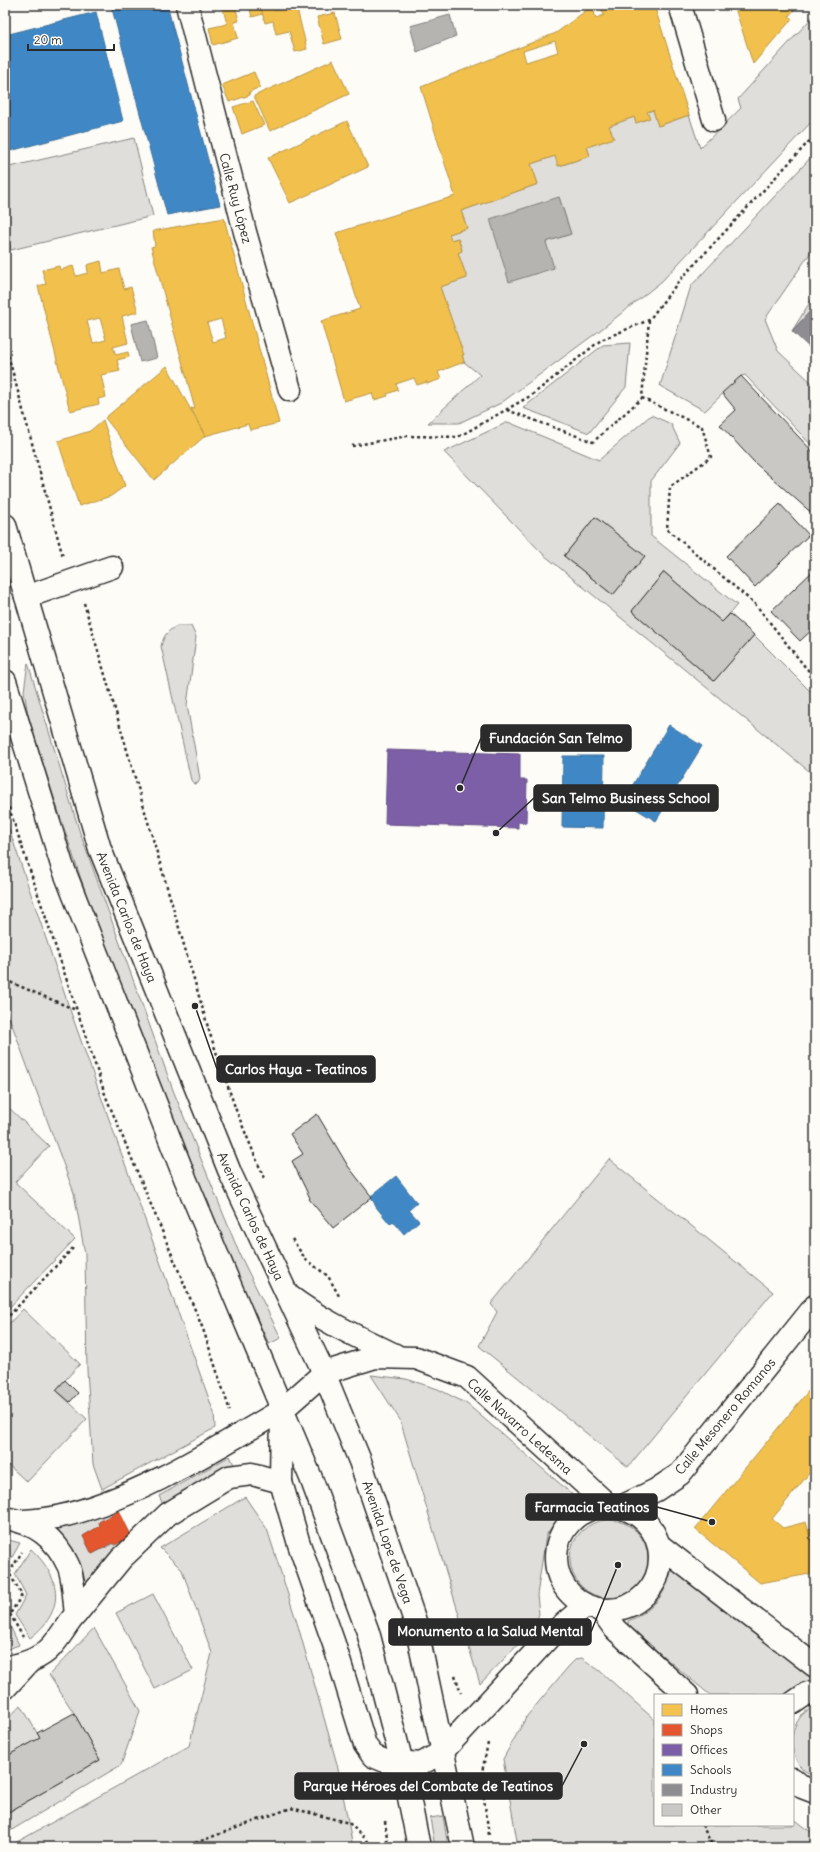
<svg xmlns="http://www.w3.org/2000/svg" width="820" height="1852" font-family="Delius,sans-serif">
<rect width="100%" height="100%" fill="#fdfcf7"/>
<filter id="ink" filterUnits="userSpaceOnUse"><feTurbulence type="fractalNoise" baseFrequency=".025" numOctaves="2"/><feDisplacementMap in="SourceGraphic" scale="8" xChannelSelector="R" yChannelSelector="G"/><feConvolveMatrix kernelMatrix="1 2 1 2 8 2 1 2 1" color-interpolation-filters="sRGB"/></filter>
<g filter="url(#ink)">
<g fill="#dfdeda" stroke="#858482" fill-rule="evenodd">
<path d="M815 14V118L662 281 599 331 501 403 459 423H428L480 375 464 362 462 355 463 354 440 287 467 278 458 253 462 250 458 238 451 240 449 234 467 228 461 211 538 184 531 164 555 156 559 166 590 156 587 147 613 138 609 126 634 117 636 123 649 118 647 112 653 110 658 126 689 115 700 148 741 108 738 99ZM559 197 571 234 546 242Z"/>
<polygon points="134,138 153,216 11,250 5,226 5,168"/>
<polygon points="815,153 815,246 765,319 778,351 815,386 815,449 745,375 741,376 705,411 660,386 691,286"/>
<polygon points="815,294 815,306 792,331"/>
<polygon points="630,343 626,387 589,433 523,408 603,345"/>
<path d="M651 415 671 424 680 443 651 481V536L737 605 722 622 664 572 632 611 714 681 754 635 815 696V776L544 555 444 452 508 422 599 460ZM595 517 644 556 613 595 564 556Z"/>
<path d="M177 626H191L196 637 187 705 200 779 198 783 194 784 191 780 161 646C164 635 167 631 177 626Z"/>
<path d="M28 663 80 833 173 1090 240 1255 281 1338 269 1344C172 1142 94 930 28 715L24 691Z"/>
<polygon points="5,817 69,1007 214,1413 215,1428 102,1489 93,1464 87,1370 85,1254 74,1193 5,1006"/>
<polygon points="5,1104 49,1146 15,1182 75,1239 5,1312"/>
<polygon points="609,1159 773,1292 628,1467 479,1346 497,1312 491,1304"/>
<polygon points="23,1309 80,1364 56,1390 87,1419 27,1482 5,1462 5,1328"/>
<polygon points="371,1375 406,1379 438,1389 467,1404 579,1500 559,1517 546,1535 537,1595 539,1614 533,1629 480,1684 400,1420"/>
<polygon points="230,1456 235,1467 164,1507 159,1496"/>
<polygon points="245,1497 267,1529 298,1626 337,1764 353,1847 8,1847 189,1746 212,1653 182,1570 160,1548"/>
<polygon points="119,1511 99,1522 100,1526 83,1536 92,1554 131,1535 86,1592 53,1529"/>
<circle cx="609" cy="1559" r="39"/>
<polygon points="5,1539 20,1543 5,1570"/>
<path d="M31 1549C62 1578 66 1611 30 1638L15 1615 26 1595 15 1574Z"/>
<path d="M673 1562 810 1676 813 1679 789 1695H710L628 1627V1621C656 1609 668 1592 673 1562Z"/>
<polygon points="153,1594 193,1670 155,1689 116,1613"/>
<polygon points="5,1619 7,1619 19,1645 5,1650"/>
<polygon points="94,1628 140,1711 121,1765 5,1834 5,1814 100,1760 74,1713 49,1675"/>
<polygon points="582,1658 600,1671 655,1720 655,1825 793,1825 793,1818 815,1835 815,1847 518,1847 503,1759 527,1716 568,1667 576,1659"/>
<polygon points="21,1705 40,1738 5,1757 5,1722"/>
<path d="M815 1707V1776C784 1767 785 1716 815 1707Z"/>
<polygon points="443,1816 448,1847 435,1847 430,1818"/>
</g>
<g fill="#b5b4b1" stroke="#7e7d7b">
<polygon points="450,15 456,36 417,52 410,26"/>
<polygon points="559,197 571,234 546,242 554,268 509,282 490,219"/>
<polygon points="148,320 157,358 140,362 131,324"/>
</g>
<g fill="#f2c14e" stroke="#b69444" fill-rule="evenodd">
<polygon points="222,5 235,5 239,21 234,22 238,38 213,45 209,28 227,24"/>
<polygon points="249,5 260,5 263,14 252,17"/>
<polygon points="260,5 273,5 275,11 288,7 288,5 297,5 296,5 307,49 295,52 289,31 276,34 273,21 265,23"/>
<path d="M600 5H654L689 115 658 126 653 110 647 112 650 118 636 123 634 117 609 126 614 138 587 147 590 156 558 166 555 156 531 164 538 184 461 211 467 228 449 234 451 240 458 238 462 251 458 253 467 278 440 287 464 355H462L464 362 438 372 441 379 427 384V382L417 385 414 378 396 384 398 390 387 394 388 396 374 400 372 393 344 401 321 321 360 309 336 233 455 196 421 87 556 33 592 6 596 18 604 15ZM555 41 558 52 526 62 523 51Z"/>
<polygon points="734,5 798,5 789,16 792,19 753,64"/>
<polygon points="335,13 342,39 324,44 317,17"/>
<polygon points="333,60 349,94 270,131 254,96"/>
<polygon points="254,72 260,87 249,92 250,95 229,102 222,85"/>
<polygon points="253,101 264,125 242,134 233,107"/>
<polygon points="347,121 368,167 290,203 268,158"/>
<path d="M224 218 279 423 250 430 248 424 205 436 191 408 195 409 151 247 155 246 153 231ZM221 319 226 338 213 342 207 323Z"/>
<path d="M101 261 103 273 119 269 124 289 131 287 138 312 122 316 128 343 113 347 116 355 128 352 129 357 117 360 120 371 101 375 106 397 98 399 99 404 70 411 38 286 46 284 42 270 59 266 60 270 73 266 76 276 88 273 87 265ZM100 318 106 340 93 343 87 321Z"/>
<polygon points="167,366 205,436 154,480 105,418"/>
<polygon points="103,420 125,486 111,496 79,506 58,441 90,431"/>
<polygon points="815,1383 815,1466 772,1519 783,1528 806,1522 815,1555 815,1573 760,1583 695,1529"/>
<polygon points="815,1528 815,1555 808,1530"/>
</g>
<polygon fill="#e4572e" stroke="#ac4a2d" points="119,1511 131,1535 115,1545 112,1543 92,1554 83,1536 100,1526 99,1522"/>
<polygon fill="#7b5ea7" stroke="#634f82" points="387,750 520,754 520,780 527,780 526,823 518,822 518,828 385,824"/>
<g fill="#3f88c5" stroke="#396c97">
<polygon points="111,5 167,5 220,205 167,215"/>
<polygon points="96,12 123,121 10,151 5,133 5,35"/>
<polygon points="669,725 702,746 656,821 623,801"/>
<polygon points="563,756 604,756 603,828 562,827"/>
<polygon points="396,1176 417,1203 409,1210 419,1221 404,1234 393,1221 390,1224 376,1207 371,1196"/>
</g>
<polygon fill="#8d8d92" stroke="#707073" points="815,306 815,353 792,331"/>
<g fill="#c9c8c4" stroke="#2b2b2b">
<polygon points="741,376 815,454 815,516 755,463 720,425 736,410 722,393"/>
<polygon points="780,504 809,535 755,587 726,556"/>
<polygon points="595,517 645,556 613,595 564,556"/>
<polygon points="815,569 815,627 800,641 771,611"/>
<polygon points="664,572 722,622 730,614 754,635 714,681 632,611"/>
<polygon points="317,1114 348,1166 372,1197 333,1228 309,1199 310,1198 292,1161 303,1154 290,1134"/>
<polygon points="65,1380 78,1393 70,1402 56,1390"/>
<polygon points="74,1713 100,1760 5,1814 5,1757 40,1738 37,1733"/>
</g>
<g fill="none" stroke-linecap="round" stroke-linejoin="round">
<defs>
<g id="minor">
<polyline points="187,5 245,232 290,390"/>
<polyline points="680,5 714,120"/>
<polyline points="26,597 112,567"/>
<polyline points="621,1507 656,1490 680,1474 815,1306"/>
<path d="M5 1518C35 1523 55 1537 68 1565 74 1577 74 1601 76 1614 67 1624 61 1636 52 1646 40 1660 22 1664 5 1668"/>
<path d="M24 1521C35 1520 46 1519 57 1517 133 1501 215 1449 282 1410"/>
<polyline points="76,1614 121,1559 168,1514 229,1477 252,1474 281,1482"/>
<polyline points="5,1688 29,1662"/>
</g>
<g id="major">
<polyline points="5,525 100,849 231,1175 324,1373 360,1461 415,1621 463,1847"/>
<polyline points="5,681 62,865 185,1178 311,1478 368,1632 402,1763 419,1847"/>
<path d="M289 1296C322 1321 358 1337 395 1355"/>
<circle cx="608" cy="1558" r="52"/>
<polyline points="659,1545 815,1666"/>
<polyline points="585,1606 552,1634 442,1752 421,1764 385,1761 373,1756 365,1745 334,1644 299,1544 281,1482 282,1410 324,1373 375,1357 416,1358 467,1377 608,1505"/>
<polyline points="602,1611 615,1629 687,1695"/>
<polyline points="793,1703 806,1694 815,1691"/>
<polyline points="793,1779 802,1787 815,1792"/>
</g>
</defs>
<use href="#minor" stroke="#2b2b2b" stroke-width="25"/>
<use href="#major" stroke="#2b2b2b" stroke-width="25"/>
<g stroke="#2b2b2b" stroke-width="2.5" stroke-dasharray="3 3" stroke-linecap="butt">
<polyline points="649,320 642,398 702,427 711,457 670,487 667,529 756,605 806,668 815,677"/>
<polyline points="5,344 63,557"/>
<polyline points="507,410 593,442 642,398"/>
<polyline points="352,446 407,436 458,437 532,395 601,340 649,320 679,281 815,135"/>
<polyline points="84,603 210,1034 236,1110 264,1178"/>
<polyline points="5,796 106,1097 203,1329 230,1411"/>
<polyline points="5,980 76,1010"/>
<polyline points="292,1239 306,1260 328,1276 339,1296"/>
<polyline points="5,1320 73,1248"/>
<polyline points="9,1573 22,1552"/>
<polyline points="5,1574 9,1573 22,1595 10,1614"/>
<polyline points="5,1614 10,1614"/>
<polyline points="10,1614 23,1637"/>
<polyline points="455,1675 461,1693"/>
<polyline points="488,1743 481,1777 489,1835"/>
<polyline points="385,1821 388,1847"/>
<polyline points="702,1825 713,1847"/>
<polyline points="184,1847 291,1808 349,1823 374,1847"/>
</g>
<use href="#minor" stroke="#fdfcf7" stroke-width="22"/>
<use href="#major" stroke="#fdfcf7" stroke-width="22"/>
</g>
</g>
<g text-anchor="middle" stroke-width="4" stroke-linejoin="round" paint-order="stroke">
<g font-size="13" fill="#2b2b2b" stroke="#fdfcf7">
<text transform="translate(236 198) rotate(75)" y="5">Calle Ruy López</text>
<text transform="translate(127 917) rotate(68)" y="5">Avenida Carlos de Haya</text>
<text transform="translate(251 1216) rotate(65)" y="5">Avenida Carlos de Haya</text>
<text transform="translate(725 1416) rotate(-50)" y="5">Calle Mesonero Romanos</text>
<text transform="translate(520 1426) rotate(42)" y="5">Calle Navarro Ledesma</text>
<text transform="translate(388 1542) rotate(71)" y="5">Avenida Lope de Vega</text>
</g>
</g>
<path fill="none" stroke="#2b2b2b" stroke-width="1.5" d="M460 788L481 738M496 833L534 798M195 1006L217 1069M712 1522L657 1507M618 1565L591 1632M584 1744L562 1786"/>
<g fill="#2b2b2b" stroke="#fdfcf7" stroke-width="1.5">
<circle cx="460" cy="788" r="4"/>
<circle cx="496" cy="833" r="4"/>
<circle cx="195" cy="1006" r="4"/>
<circle cx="712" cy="1522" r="4"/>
<circle cx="618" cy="1565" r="4"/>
<circle cx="584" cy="1744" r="4"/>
</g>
<g fill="#2b2b2b" stroke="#2b2b2b" stroke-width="1.5">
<rect x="481" y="725" width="150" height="26" rx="4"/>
<rect x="534" y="785" width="184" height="26" rx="4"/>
<rect x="217" y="1056" width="158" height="26" rx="4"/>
<rect x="526" y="1494" width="131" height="26" rx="4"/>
<rect x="389" y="1619" width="202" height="26" rx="4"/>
<rect x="295" y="1773" width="267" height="26" rx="4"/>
</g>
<g font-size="14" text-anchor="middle" font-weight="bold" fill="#fff">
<text x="556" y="743">Fundación San Telmo</text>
<text x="626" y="803">San Telmo Business School</text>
<text x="296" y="1074">Carlos Haya - Teatinos</text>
<text x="592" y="1512">Farmacia Teatinos</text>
<text x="490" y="1636">Monumento a la Salud Mental</text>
<text x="428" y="1791">Parque Héroes del Combate de Teatinos</text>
</g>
<rect width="820" height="1852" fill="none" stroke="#fdfcf7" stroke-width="20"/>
<rect x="10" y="10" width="800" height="1832" fill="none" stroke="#2b2b2b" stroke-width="1.5" filter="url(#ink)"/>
<rect x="654" y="1694" width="140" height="132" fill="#fdfcf7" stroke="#a9a8a5"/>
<rect x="662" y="1704" width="20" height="12" fill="#f2c14e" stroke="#a9a8a5"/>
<text x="690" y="1714" font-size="12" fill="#2b2b2b">Homes</text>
<rect x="662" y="1724" width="20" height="12" fill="#e4572e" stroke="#a9a8a5"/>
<text x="690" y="1734" font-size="12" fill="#2b2b2b">Shops</text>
<rect x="662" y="1744" width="20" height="12" fill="#7b5ea7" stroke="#a9a8a5"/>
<text x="690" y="1754" font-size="12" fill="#2b2b2b">Offices</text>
<rect x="662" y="1764" width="20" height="12" fill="#3f88c5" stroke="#a9a8a5"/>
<text x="690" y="1774" font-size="12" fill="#2b2b2b">Schools</text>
<rect x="662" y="1784" width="20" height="12" fill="#8d8d92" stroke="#a9a8a5"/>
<text x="690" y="1794" font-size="12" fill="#2b2b2b">Industry</text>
<rect x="662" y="1804" width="20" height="12" fill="#c9c8c4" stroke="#a9a8a5"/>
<text x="690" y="1814" font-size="12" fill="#2b2b2b">Other</text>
<path d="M28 44v6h86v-6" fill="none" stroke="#2b2b2b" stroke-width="2"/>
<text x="34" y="44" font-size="12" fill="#2b2b2b" stroke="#fdfcf7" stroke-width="3" paint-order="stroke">20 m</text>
</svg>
